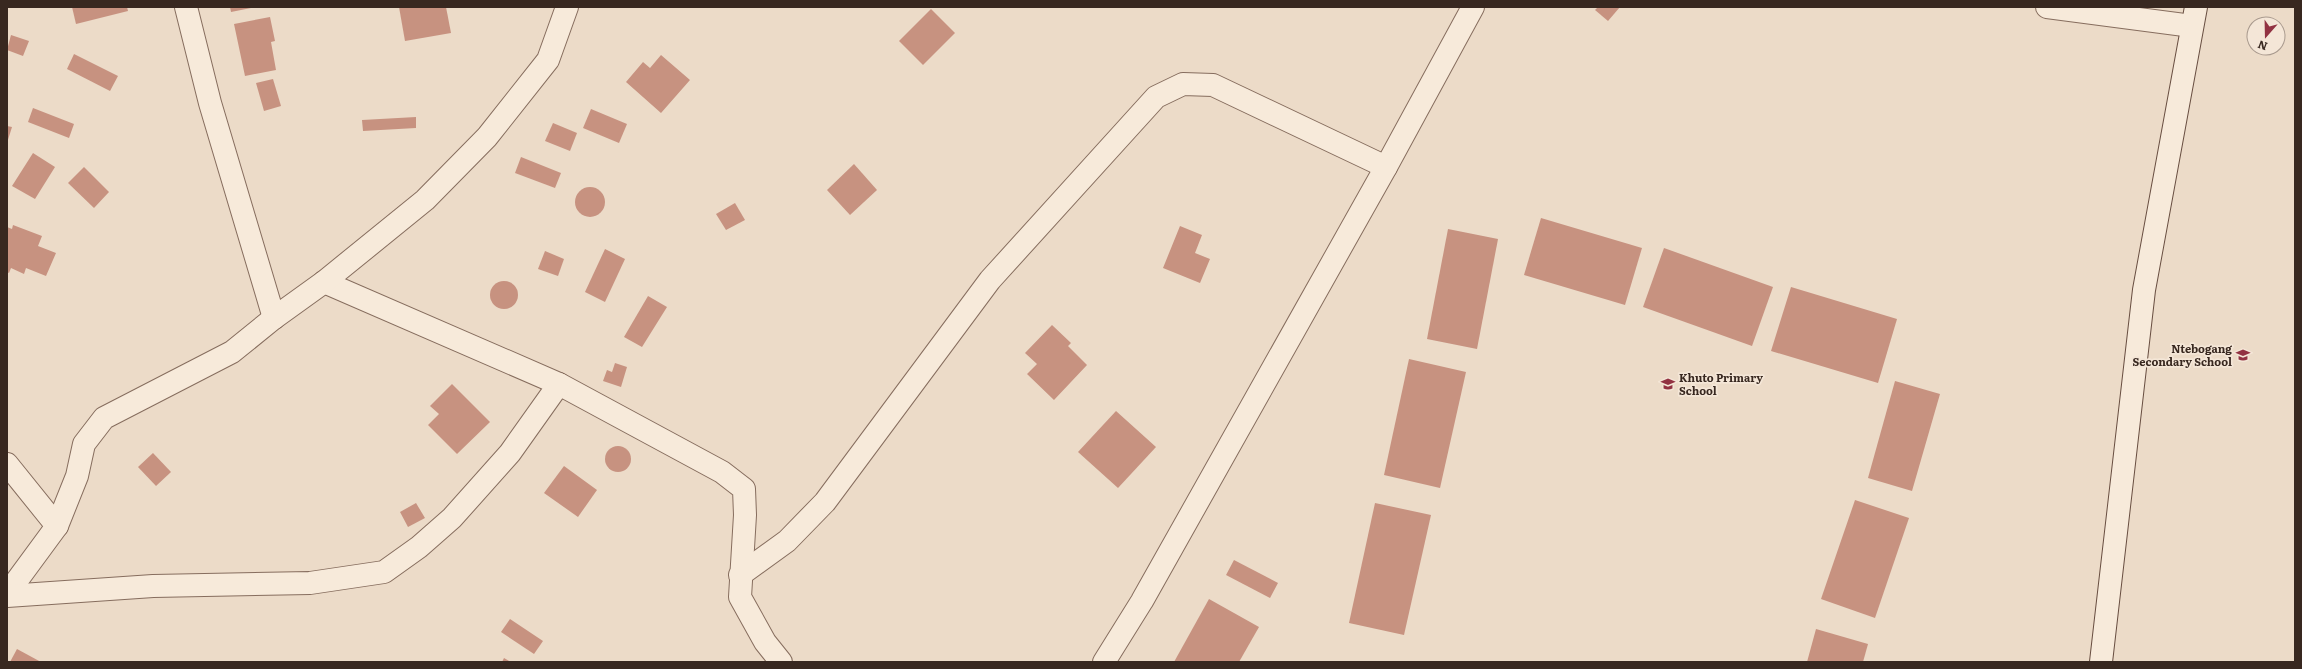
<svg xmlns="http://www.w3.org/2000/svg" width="2302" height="669" font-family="Literata,serif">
<rect width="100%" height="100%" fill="#ecdbc8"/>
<g fill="#c79280">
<polygon points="72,7 127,7 128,11 76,24"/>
<polygon points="230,7 251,7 251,8 231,12"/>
<polygon points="399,7 446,7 451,33 405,41"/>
<polygon points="1598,7 1620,7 1608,21 1595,10"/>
<polygon points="931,9 955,33 923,65 899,41"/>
<polygon points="270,17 275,41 271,42 276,70 245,76 234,24"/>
<polygon points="11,35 29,41 23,56 7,50"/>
<polygon points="74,54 118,76 110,91 67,69"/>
<polygon points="661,55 690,80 661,113 626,82 643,62 650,68"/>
<polygon points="273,79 281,106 264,111 256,83"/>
<polygon points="33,108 74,124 69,138 28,122"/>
<polygon points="591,109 627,124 619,143 583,128"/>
<polygon points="416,117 416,128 363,131 362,120"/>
<polygon points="553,123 577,133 570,151 545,141"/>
<polygon points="7,126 12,127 7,143"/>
<polygon points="33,153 55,167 35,199 12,186"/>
<polygon points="521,157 561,173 555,188 515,173"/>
<polygon points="854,164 877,190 850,215 827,190"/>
<polygon points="84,167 109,192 94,208 68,183"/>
<circle cx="590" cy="202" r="15"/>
<polygon points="735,203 745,220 726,230 716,214"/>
<polygon points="1541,218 1642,248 1625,305 1524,275"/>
<polygon points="13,225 42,236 38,246 56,253 46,276 26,268 24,274 11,268 9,273 7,272 7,227 12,229"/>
<polygon points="1180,226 1202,235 1195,253 1210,259 1200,283 1163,268"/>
<polygon points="1448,229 1498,239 1477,349 1427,339"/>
<polygon points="1664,248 1773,287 1752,346 1643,307"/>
<polygon points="605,249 625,259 605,302 585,292"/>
<polygon points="545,251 564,259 558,276 538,269"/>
<circle cx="504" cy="295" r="14"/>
<polygon points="1791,287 1897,319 1878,383 1771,351"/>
<polygon points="648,296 667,307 642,347 624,337"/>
<polygon points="1052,325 1071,343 1068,346 1087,365 1054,400 1027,374 1037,364 1025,353"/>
<polygon points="1409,359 1466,372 1440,488 1384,475"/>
<polygon points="615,363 627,367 621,387 603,381 607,370 612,372"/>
<polygon points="1895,381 1940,394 1912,491 1868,478"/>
<polygon points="452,384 490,422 457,454 428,425 439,414 430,406"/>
<polygon points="1116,411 1156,447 1118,488 1078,452"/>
<circle cx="618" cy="459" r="13"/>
<polygon points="153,453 171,472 156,486 138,467"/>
<polygon points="564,466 597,490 578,517 544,493"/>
<polygon points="1855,500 1909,518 1875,618 1821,599"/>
<polygon points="416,503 425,518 408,527 400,512"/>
<polygon points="1375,503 1431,515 1404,635 1349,623"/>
<polygon points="1234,560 1278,583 1270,598 1226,575"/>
<polygon points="1209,599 1259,627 1239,662 1174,662"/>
<polygon points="510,619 543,641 534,654 501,632"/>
<polygon points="1816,629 1868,644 1863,662 1807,662"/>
<polygon points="17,649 41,662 10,662"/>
<polygon points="504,658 511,662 502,662"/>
</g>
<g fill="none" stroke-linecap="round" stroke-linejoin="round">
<defs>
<g id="street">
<polyline points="186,7 210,103 274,318"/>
<polyline points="2047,7 2192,26"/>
<polyline points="324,282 559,384 722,472 744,489 745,515 740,597 765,642 781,662"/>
<polyline points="7,464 57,526"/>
<polyline points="740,575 787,541 825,502 990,280 1156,97 1183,84 1213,85 1386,167"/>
<polyline points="7,594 57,526 77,476 84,444 104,418 232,352 274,318 324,282 425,200 487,137 548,60 567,7"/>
<polyline points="7,596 153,586 310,583 384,572 419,547 452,518 510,453 559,384"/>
<polyline points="1104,662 1142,601 1386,167 1473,7"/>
</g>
<polyline id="secondary" points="2101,662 2144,290 2196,7"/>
</defs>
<use href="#street" stroke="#866d5e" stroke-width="24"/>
<use href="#secondary" stroke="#684e41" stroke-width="24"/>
<use href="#street" stroke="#f7eada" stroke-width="22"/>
<use href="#secondary" stroke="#f7eada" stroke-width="22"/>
</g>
<defs>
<symbol id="school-bare" viewBox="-9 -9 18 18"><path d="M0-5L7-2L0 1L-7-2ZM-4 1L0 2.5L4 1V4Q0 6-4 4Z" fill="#923242" stroke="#f4e6d7" stroke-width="2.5" paint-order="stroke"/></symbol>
</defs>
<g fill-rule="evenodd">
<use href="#school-bare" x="2233" y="345" width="20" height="20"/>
<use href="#school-bare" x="1658" y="374" width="20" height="20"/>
</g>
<g text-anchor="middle" stroke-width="3.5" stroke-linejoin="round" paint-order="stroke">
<g font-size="11" font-weight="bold" fill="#382820" stroke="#f4e6d7" text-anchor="end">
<text x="2232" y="353">Ntebogang<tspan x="2232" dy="13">Secondary School</tspan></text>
<text x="1679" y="382" text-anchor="start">Khuto Primary<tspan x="1679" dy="13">School</tspan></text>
</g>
</g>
<rect width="2302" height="669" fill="none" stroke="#382820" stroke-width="16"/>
<g transform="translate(2266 36) rotate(200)"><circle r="19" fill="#f4e6d7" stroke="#a99a8e"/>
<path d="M0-3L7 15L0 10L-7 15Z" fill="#923242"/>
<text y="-6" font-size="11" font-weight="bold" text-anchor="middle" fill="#382820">N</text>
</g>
</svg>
